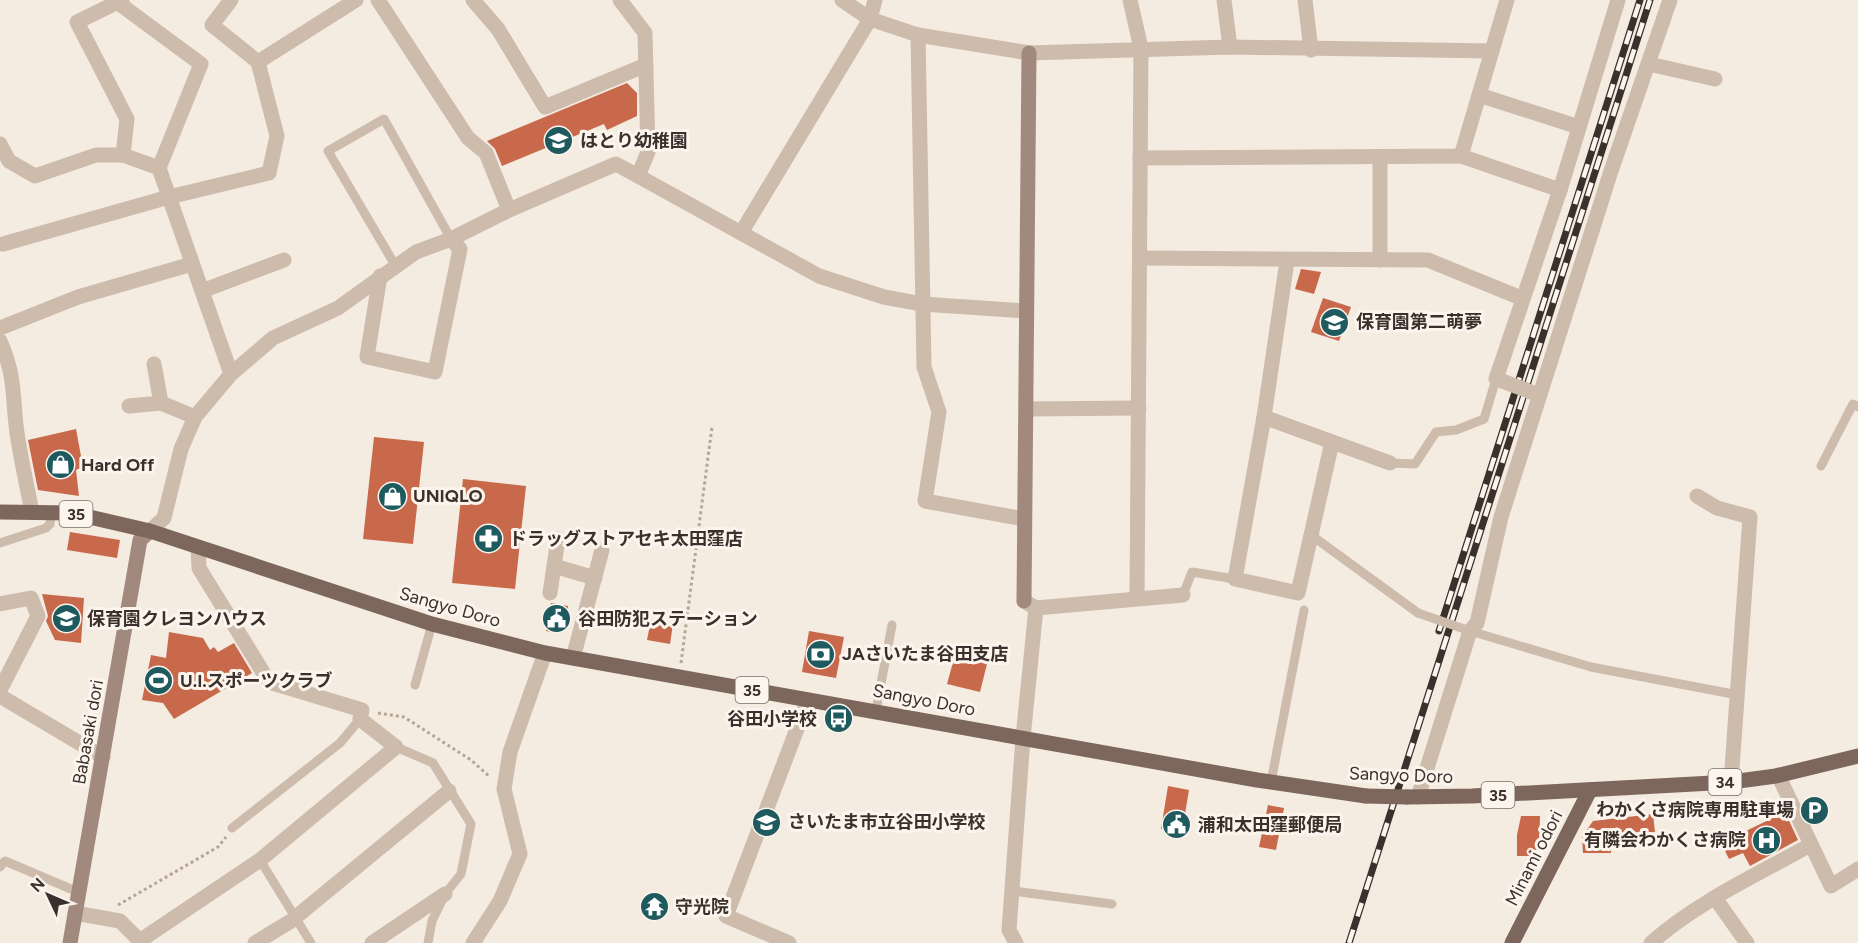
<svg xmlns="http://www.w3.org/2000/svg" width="1858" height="943" font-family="Figtree,'Noto Sans JP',sans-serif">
<rect width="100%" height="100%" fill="#f4ebe1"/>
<g fill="#c8694b">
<polygon points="627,83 637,93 637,116 607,130 604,124 502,166 495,149 487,141"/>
<polygon points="1301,269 1321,272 1314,294 1295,289"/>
<polygon points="1323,298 1351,307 1339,341 1311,332"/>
<polygon points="76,429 83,467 76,470 79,496 38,490 28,440"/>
<polygon points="374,437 424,442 413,544 363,539"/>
<polygon points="463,479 526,486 515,589 452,583"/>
<polygon points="70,532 120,540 117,558 67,550"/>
<polygon points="42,594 84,598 81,643 55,640 46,621 48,616"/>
<polygon points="551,603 568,606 565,625 560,624 558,633 546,631"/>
<polygon points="651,620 673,624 670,644 647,640"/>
<polygon points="809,631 844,637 836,678 802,672"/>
<polygon points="169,632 203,638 210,650 214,647 218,652 234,643 252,673 174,719 163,703 142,700 151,655 166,658"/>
<polygon points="958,644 990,652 980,692 947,684"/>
<polygon points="1168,786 1189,790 1182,832 1161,829"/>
<polygon points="1268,805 1284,808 1276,850 1259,847"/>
<polygon points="1785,812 1798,840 1750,866 1743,853 1729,859 1721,843"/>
<polygon points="1653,814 1655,832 1610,838 1611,853 1583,853 1582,837 1593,821"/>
<polygon points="1521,816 1540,816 1539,846 1532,856 1517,856 1517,835"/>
</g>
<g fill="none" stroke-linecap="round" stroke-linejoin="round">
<g stroke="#b9a596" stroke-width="3" stroke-dasharray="3 3" stroke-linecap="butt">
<polyline points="681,663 712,427"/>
<polyline points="378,713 404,717 471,760 490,777"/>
<polyline points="118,905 218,847 226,837"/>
</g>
<g stroke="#cdbbac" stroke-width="9">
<polyline points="395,265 328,151 384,119 451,239"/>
<polyline points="1390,463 1415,464 1436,432 1456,430 1484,419 1496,379"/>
<polyline points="1821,466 1853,404 1858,407"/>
<polyline points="1311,535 1418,613"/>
<polyline points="0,543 46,528 50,524 51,513"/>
<polyline points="1183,595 1192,572 1235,579"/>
<polyline points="1470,631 1591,667 1738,695"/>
<polyline points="415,685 432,624"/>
<polyline points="876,710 892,625"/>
<polyline points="396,747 433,763 471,824 461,874 445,894 432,921 428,943"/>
<polyline points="1271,782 1304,610"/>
<polyline points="232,828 340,743 360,719"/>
<polyline points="260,860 311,943"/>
<polyline points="0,867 5,861 78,892"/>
<polyline points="1013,891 1112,904"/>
</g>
<g stroke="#cdbbac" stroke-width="15">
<polyline points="122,0 77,22 127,119 123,155"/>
<polyline points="378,0 468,138 486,153 509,210"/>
<polyline points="473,0 498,29 545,107 646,65"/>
<polyline points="842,0 870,19 918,35 1029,53 1230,47 1492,51"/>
<polyline points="1130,0 1141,48 1137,598"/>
<polyline points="1224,0 1230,47"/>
<polyline points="1305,0 1311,50"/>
<polyline points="117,2 201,64 159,168"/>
<polyline points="918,35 924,367 939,412 925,501 1024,519"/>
<polyline points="258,62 356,0"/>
<polyline points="1649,64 1715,79"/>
<polyline points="1479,95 1579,127"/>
<polyline points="0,144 9,161 35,176 96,155 123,155 159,168 231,374"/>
<polyline points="1461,156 1560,190"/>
<polyline points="1380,157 1380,260"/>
<polyline points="1140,158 1461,156 1507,0"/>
<polyline points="638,176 819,276 884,297 922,304 1026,311"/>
<polyline points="741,233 870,19 875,0"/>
<polyline points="3,244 169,197 269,173 277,136 258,62 212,25 231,0"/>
<polyline points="1141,258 1428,260 1521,298"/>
<polyline points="1287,261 1264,417 1235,579 1298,593 1332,442"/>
<polyline points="380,276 367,357 435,372 460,249 451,239"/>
<polyline points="202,291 284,260"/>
<polyline points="0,328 78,297 192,264"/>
<path d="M0 341C16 376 12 397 17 433 21 460 27 486 32 512"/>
<polyline points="1502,381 1496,379 1560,190 1618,0"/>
<polyline points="161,403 195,417"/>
<polyline points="129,406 161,403 154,364"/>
<polyline points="1027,409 1139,408"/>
<polyline points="1264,417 1390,463"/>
<polyline points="1697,496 1717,508 1750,517 1731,782"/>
<polyline points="150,531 164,518 181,449 195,417 231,374 273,338 338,308 416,252 451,239 509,210 616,164 638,176 648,152 645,33 620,0"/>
<polyline points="554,566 595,578"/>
<polyline points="550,593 558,539"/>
<polyline points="0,604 31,598 38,616 0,690"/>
<polyline points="1036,608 1183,595"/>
<polyline points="573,658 602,550"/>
<polyline points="0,696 103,757"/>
<polyline points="1778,775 1831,886 1858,869"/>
<polyline points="1418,797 1470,631 1477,623 1501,517 1611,171 1670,0"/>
<polyline points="1715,898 1747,943"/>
<polyline points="75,913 120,921 142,943"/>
<polyline points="141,940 260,860 396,747 360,719 362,710 269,682 199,568 198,547"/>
<polyline points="255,943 291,921 449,791"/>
<polyline points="372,943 445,894"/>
<polyline points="473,943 500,901 520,854 504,789 510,752 545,653"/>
<polyline points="789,943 726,916 808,700"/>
<polyline points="1016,943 1009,930 1023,738 1036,608 1024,601"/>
<path d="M1651 943C1697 902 1757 875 1810 845"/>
</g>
<g stroke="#a18a7d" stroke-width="15">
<polyline points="1024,601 1029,53"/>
<polyline points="70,943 140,540 150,531"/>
</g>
<g stroke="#7d675c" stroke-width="15">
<polyline points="0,512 72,513 150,531 432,624 545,653 1257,780 1366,796"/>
<polyline points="1407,797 1472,796 1731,782 1776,776 1858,756"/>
<polyline points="1512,943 1590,790"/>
</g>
<defs>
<g id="rail">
<polyline points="1439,631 1640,0"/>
<polyline points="1349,943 1650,0"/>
</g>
</defs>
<use href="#rail" stroke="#3b302b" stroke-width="7"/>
<use href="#rail" stroke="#fbf5ee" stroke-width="4.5" stroke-dasharray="14" stroke-linecap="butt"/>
<polyline stroke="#cdbbac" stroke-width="9" points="1418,613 1470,631"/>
<polyline stroke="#cdbbac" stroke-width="15" points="1502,381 1531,392"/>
<polyline stroke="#7d675c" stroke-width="15" points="1366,796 1407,797"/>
</g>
<defs>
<symbol id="school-disc" viewBox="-11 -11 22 22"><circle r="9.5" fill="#1f5a5e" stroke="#fbf5ee"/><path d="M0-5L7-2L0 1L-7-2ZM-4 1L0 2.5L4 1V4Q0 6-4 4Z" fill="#fff"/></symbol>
<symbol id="shop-disc" viewBox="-11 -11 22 22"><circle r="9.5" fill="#1f5a5e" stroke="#fbf5ee"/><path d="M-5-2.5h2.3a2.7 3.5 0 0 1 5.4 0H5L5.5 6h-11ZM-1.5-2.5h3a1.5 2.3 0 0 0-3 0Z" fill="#fff"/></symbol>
<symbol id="pharmacy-disc" viewBox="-11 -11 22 22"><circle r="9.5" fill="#1f5a5e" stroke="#fbf5ee"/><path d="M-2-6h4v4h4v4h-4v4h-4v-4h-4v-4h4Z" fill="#fff"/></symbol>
<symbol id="civic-disc" viewBox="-11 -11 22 22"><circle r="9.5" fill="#1f5a5e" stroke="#fbf5ee"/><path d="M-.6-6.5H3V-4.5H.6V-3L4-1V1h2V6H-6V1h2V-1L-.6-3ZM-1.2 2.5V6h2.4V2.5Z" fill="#fff"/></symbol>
<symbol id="bank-disc" viewBox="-11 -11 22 22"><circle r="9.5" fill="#1f5a5e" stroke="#fbf5ee"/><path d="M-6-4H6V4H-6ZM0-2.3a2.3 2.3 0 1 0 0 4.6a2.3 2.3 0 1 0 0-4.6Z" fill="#fff"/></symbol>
<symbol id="stadium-disc" viewBox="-11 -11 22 22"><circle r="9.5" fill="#1f5a5e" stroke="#fbf5ee"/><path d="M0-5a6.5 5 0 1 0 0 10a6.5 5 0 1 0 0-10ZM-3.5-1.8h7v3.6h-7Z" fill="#fff"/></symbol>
<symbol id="bus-disc" viewBox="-11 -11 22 22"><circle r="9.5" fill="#1f5a5e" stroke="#fbf5ee"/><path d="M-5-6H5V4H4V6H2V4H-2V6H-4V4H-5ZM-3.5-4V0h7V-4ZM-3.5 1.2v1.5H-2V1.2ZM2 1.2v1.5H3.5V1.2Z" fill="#fff"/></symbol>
<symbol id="parking-disc" viewBox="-11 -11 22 22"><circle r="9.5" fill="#1f5a5e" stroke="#fbf5ee"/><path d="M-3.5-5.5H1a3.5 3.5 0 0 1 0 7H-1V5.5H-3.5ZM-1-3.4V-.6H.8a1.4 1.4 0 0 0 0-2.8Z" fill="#fff"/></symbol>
<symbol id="hospital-disc" viewBox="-11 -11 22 22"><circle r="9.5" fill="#1f5a5e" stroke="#fbf5ee"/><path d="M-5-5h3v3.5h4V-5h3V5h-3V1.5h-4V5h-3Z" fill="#fff"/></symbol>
<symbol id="temple-disc" viewBox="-11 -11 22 22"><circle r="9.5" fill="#1f5a5e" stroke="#fbf5ee"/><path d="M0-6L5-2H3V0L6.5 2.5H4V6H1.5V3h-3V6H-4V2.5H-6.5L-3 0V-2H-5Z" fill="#fff"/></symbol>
</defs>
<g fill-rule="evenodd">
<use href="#school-disc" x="542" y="124" width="33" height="33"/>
<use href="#school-disc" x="1318" y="306" width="33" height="33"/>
<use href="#shop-disc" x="44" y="448" width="33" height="33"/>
<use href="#shop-disc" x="376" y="480" width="33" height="33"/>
<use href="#pharmacy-disc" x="472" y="522" width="33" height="33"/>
<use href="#school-disc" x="50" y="602" width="33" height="33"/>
<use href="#civic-disc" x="540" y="602" width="33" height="33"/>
<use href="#bank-disc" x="804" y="638" width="33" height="33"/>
<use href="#stadium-disc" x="142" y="664" width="33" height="33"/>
<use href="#bus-disc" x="822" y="702" width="33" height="33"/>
<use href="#parking-disc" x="1798" y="794" width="33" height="33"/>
<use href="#school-disc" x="750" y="806" width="33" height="33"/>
<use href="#civic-disc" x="1160" y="808" width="33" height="33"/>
<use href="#hospital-disc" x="1750" y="824" width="33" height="33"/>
<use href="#temple-disc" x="638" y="890" width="33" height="33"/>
</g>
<g text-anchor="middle" stroke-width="6" stroke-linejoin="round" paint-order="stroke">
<g fill="#fbf5ee" stroke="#756b66" stroke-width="1.5">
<rect x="59.5" y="501" width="33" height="26" rx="4.5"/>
<rect x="735.5" y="677" width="33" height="26" rx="4.5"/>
<rect x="1708.5" y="769" width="33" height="26" rx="4.5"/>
<rect x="1481.5" y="782" width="33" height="26" rx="4.5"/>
</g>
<g font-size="16" font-weight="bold" fill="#3b302b">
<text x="76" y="520">35</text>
<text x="752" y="696">35</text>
<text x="1725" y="788">34</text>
<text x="1498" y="801">35</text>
</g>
<g font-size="18" font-weight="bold" fill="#3b302b" stroke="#fbf5ee" text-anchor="start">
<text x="580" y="147">はとり幼稚園</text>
<text x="1356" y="328">保育園第二萌夢</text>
<text x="81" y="471">Hard Off</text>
<text x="413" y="502">UNIQLO</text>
<text x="509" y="545">ドラッグストアセキ太田窪店</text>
<text x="87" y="625">保育園クレヨンハウス</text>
<text x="578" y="625">谷田防犯ステーション</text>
<text x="842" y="660">JAさいたま谷田支店</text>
<text x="180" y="687">U.I.スポーツクラブ</text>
<text x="817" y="725" text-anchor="end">谷田小学校</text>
<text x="1794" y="816" text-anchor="end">わかくさ病院専用駐車場</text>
<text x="788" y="828">さいたま市立谷田小学校</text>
<text x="1198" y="831">浦和太田窪郵便局</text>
<text x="1746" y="846" text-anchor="end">有隣会わかくさ病院</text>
<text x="675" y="913">守光院</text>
</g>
<g font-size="18" fill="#3b302b" stroke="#fbf5ee">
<text transform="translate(450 607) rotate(16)" y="6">Sangyo Doro</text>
<text transform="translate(924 700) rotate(11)" y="6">Sangyo Doro</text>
<text transform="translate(88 732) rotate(-80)" y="6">Babasaki dori</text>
<text transform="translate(1401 775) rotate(2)" y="6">Sangyo Doro</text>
<text transform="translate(1534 858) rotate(-63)" y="6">Minami odori</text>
</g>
</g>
<g transform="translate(48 895) rotate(314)" stroke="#fbf5ee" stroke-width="4.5" paint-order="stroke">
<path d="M0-4.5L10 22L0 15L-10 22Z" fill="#3b302b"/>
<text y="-9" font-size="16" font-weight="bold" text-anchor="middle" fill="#3b302b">N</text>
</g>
</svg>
